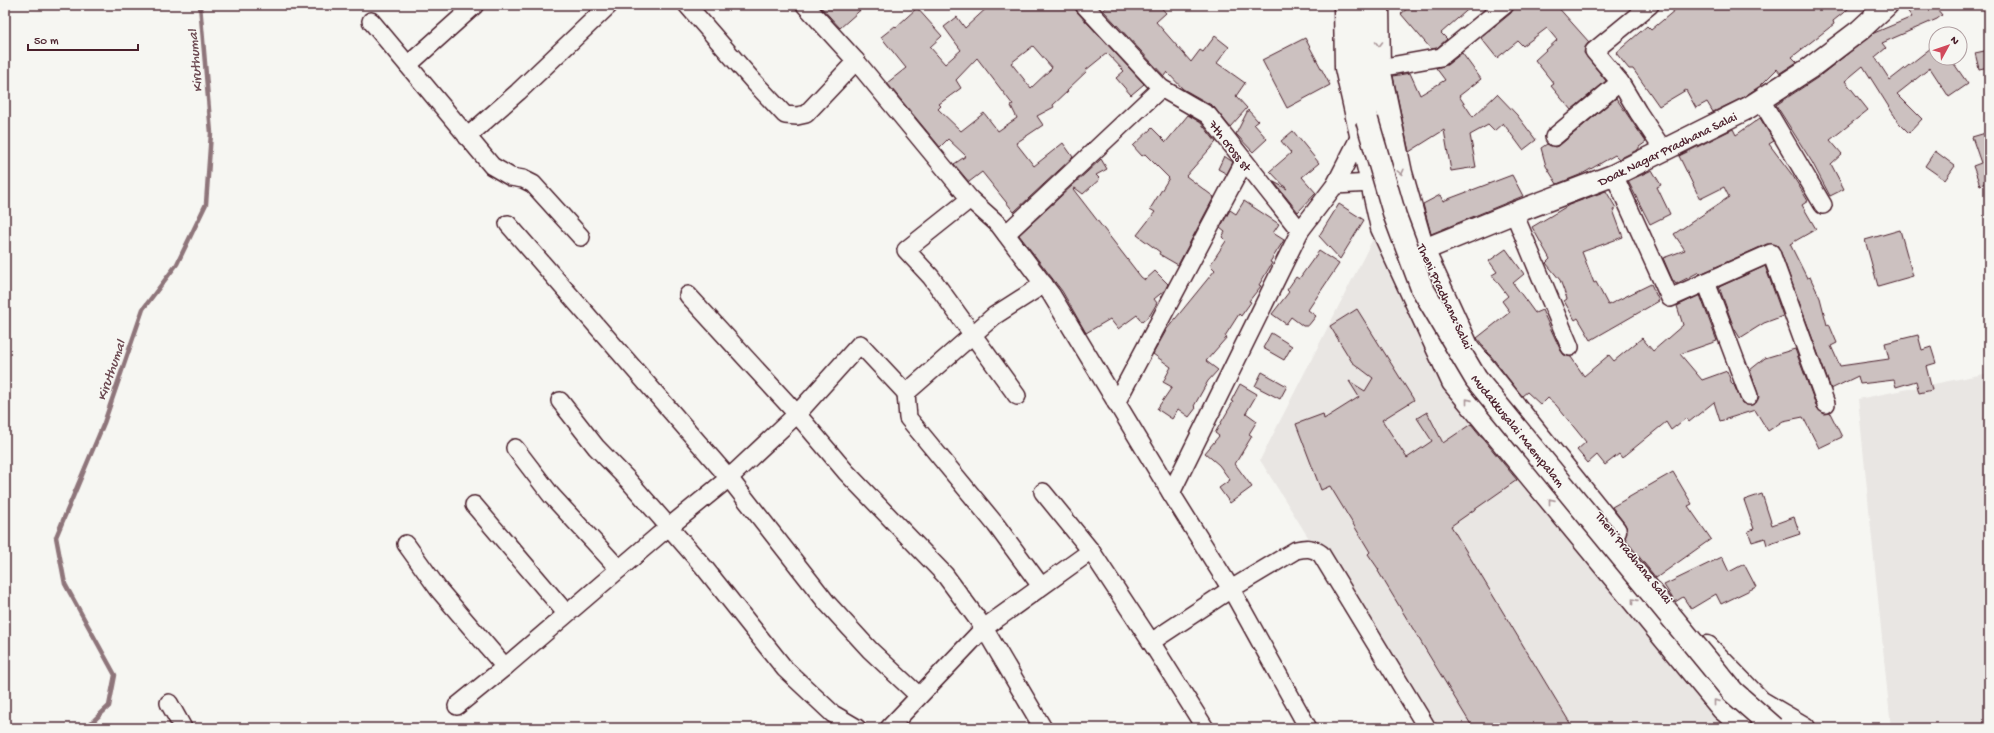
<svg xmlns="http://www.w3.org/2000/svg" width="1994" height="733" font-family="'Gochi Hand',sans-serif">
<rect width="100%" height="100%" fill="#f6f6f2"/>
<filter id="ink" filterUnits="userSpaceOnUse"><feTurbulence type="fractalNoise" baseFrequency=".025" numOctaves="2"/><feDisplacementMap in="SourceGraphic" scale="8" xChannelSelector="R" yChannelSelector="G"/><feConvolveMatrix kernelMatrix="1 2 1 2 8 2 1 2 1" color-interpolation-filters="sRGB"/></filter>
<g filter="url(#ink)">
<g fill="#e9e6e3">
<polygon points="1377,231 1446,387 1728,728 1427,728 1260,460"/>
<polygon points="1989,373 1989,728 1891,728 1858,399"/>
</g>
<g fill="none" stroke-linecap="round" stroke-linejoin="round">
<polyline stroke="#8e747a" stroke-width="4.5" points="86,728 109,706 115,675 65,584 56,537 104,423 143,309 177,264 206,204 211,133 200,5"/>
</g>
<g fill="#ccc1c0" stroke="#4a1f2b" fill-rule="evenodd">
<polygon points="819,5 866,5 840,28"/>
<path d="M990 5H1074L1077 12 1144 84 1131 95 1116 78 1124 71 1107 53 1086 70 1087 71 1067 90 1068 91 1053 105 1054 107 1037 116 1043 125 1016 143 1034 166 1063 143 1073 157 1014 212 982 172 969 182 954 164 966 156 948 139 940 147 887 83 906 68 881 37 895 26 896 27 917 8 942 36 930 47 945 64 961 50 944 27 957 17 965 28ZM1033 46 1052 68 1031 88 1011 63ZM977 58 1013 105 1011 106 1017 118 998 131 984 113 961 131 938 109 941 106 939 104 961 88 956 80Z"/>
<polygon points="1109,5 1159,5 1166,13 1156,22 1191,62 1200,50 1203,52 1215,36 1229,47 1217,63 1245,83 1236,96 1247,108 1230,127 1213,106 1183,89 1167,72 1164,76 1103,10"/>
<polygon points="1411,5 1473,5 1441,33 1447,39 1437,48 1431,49 1401,14"/>
<polygon points="1515,5 1556,5 1589,42 1585,47 1584,53 1606,81 1571,110 1551,86 1554,84 1535,60 1557,40 1547,28 1523,46 1518,41 1497,58 1481,38 1511,13"/>
<polygon points="1681,5 1853,5 1833,21 1834,24 1792,57 1797,62 1780,73 1777,69 1760,86 1742,98 1713,112 1707,102 1696,108 1686,90 1659,106 1633,69 1629,69 1616,53 1647,26 1651,30"/>
<polygon points="1903,5 1934,5 1942,15 1937,19 1882,43 1886,48 1875,57 1890,80 1936,44 1936,58 1950,58 1968,84 1949,97 1930,68 1897,94 1922,119 1909,133 1899,123 1863,66 1845,81 1868,110 1830,140 1842,154 1831,164 1844,189 1830,196 1812,162 1776,105 1817,78 1874,33 1912,17"/>
<polygon points="1305,38 1330,85 1287,108 1262,60"/>
<polygon points="1989,50 1989,67 1979,69 1975,53"/>
<polygon points="1462,53 1481,79 1459,96 1473,117 1497,94 1517,115 1536,140 1523,150 1503,123 1494,131 1488,125 1470,135 1476,167 1451,171 1444,130 1409,152 1393,76 1410,73 1420,95 1445,80 1436,68 1447,65"/>
<polygon points="1616,98 1646,142 1639,147 1639,149 1619,159 1615,155 1582,174 1557,184 1546,166 1541,148 1547,144 1555,147 1560,145"/>
<polygon points="1248,110 1258,121 1254,124 1267,139 1253,152 1236,134"/>
<polygon points="1188,115 1201,123 1216,142 1186,176 1214,197 1178,265 1159,254 1160,252 1137,235 1155,212 1150,209 1169,178 1145,154 1142,156 1133,146 1152,128 1166,142"/>
<polygon points="1760,118 1774,141 1769,144 1793,176 1808,201 1802,205 1816,229 1790,244 1807,278 1810,277 1820,298 1827,325 1829,324 1837,343 1831,346 1840,366 1889,359 1885,343 1918,335 1922,350 1931,347 1936,363 1926,366 1932,390 1919,393 1916,381 1896,387 1894,380 1860,384 1858,376 1831,389 1780,250 1777,245 1767,244 1700,274 1699,272 1676,284 1672,279 1663,258 1685,250 1674,234 1729,197 1724,187 1700,199 1679,156 1733,129 1736,135"/>
<polygon points="1293,131 1319,163 1302,177 1316,193 1298,212 1274,182 1287,189 1270,171 1291,153 1281,141"/>
<polygon points="1989,132 1989,182 1980,185 1973,166 1981,163 1972,137"/>
<polygon points="1935,151 1955,166 1945,180 1925,166"/>
<polygon points="1224,156 1233,162 1227,174 1218,169"/>
<polygon points="1101,159 1107,169 1096,175 1100,179 1083,194 1075,188 1073,189 1141,277 1145,280 1155,271 1168,284 1165,290 1154,299 1157,303 1150,315 1142,322 1137,315 1118,329 1110,319 1086,333 1062,291 1019,235"/>
<polygon points="1652,170 1661,185 1657,187 1670,214 1650,224 1628,181"/>
<polygon points="1512,175 1523,196 1431,234 1423,204 1440,195 1443,201"/>
<polygon points="1606,191 1616,208 1613,210 1623,237 1582,252 1594,283 1596,282 1608,305 1651,284 1659,301 1591,340 1578,318 1575,320 1564,301 1567,299 1560,280 1546,263 1550,259 1532,227 1569,205"/>
<polygon points="1244,201 1279,224 1273,233 1284,240 1270,262 1272,263 1259,285 1261,286 1249,301 1251,302 1241,316 1239,314 1225,336 1227,337 1206,361 1218,370 1208,381 1194,406 1196,408 1189,417 1178,409 1172,419 1157,409 1172,387 1163,382 1171,367 1153,354 1167,329 1215,270 1210,265 1226,241 1222,237 1225,232 1220,228 1230,210 1236,214"/>
<polygon points="1339,204 1364,220 1340,259 1319,236"/>
<polygon points="1900,230 1913,276 1878,286 1865,240"/>
<polygon points="1506,249 1524,274 1513,283 1535,313 1542,310 1561,351 1564,355 1571,357 1584,376 1609,355 1614,361 1642,338 1653,351 1683,325 1677,306 1700,295 1717,341 1680,354 1702,380 1727,371 1732,384 1733,383 1742,403 1752,405 1756,403 1759,397 1750,370 1765,358 1795,349 1817,408 1824,414 1830,413 1842,437 1819,448 1803,417 1783,421 1768,431 1755,410 1720,421 1714,402 1689,422 1686,418 1671,430 1666,422 1622,458 1619,454 1605,465 1597,455 1588,463 1577,450 1586,442 1556,405 1548,398 1541,405 1527,392 1522,396 1477,338 1510,312 1502,301 1508,296 1492,275 1497,272 1489,261"/>
<polygon points="1319,251 1339,264 1308,310 1316,316 1308,326 1303,326 1291,317 1286,324 1272,314 1289,292 1287,290 1296,277 1299,279"/>
<polygon points="1765,266 1783,316 1764,323 1740,338 1734,328 1719,287"/>
<polygon points="1357,309 1414,400 1382,420 1407,458 1432,441 1417,418 1427,412 1443,443 1471,424 1517,480 1451,526 1573,728 1473,728 1378,571 1379,570 1368,554 1370,552 1330,486 1321,490 1296,424 1323,414 1324,419 1359,397 1349,381 1365,391 1373,378 1352,362 1330,326"/>
<polygon points="1271,333 1292,346 1284,360 1263,348"/>
<polygon points="1262,372 1287,386 1280,399 1255,386"/>
<polygon points="1240,384 1257,394 1246,413 1257,421 1249,434 1252,436 1235,464 1252,487 1230,503 1219,488 1230,480 1219,465 1205,453 1219,436 1215,433 1233,402 1231,401"/>
<polygon points="1673,472 1692,504 1688,506 1711,539 1656,578 1629,544 1625,537 1627,529 1625,524 1612,507"/>
<polygon points="1762,494 1772,525 1794,517 1800,534 1767,545 1765,538 1752,542 1748,531 1754,529 1744,500"/>
<polygon points="1722,557 1729,572 1744,564 1756,587 1721,604 1716,594 1691,609 1683,597 1675,602 1664,585"/>
</g>
<g fill="none" stroke-linecap="round" stroke-linejoin="round">
<defs>
<g id="minor">
<polyline points="687,5 754,82 785,115 797,116 806,114 856,61"/>
<polyline points="805,5 856,61 970,199 999,225 1051,294 1171,493 1231,589 1308,728"/>
<polyline points="1084,5 1161,88 1208,115 1300,231"/>
<polyline points="371,21 492,166 511,177 523,179 533,184 581,237"/>
<polyline points="408,65 475,5"/>
<polyline points="1379,68 1441,57 1505,5"/>
<polyline points="1620,82 1638,112 1664,151"/>
<polyline points="1761,100 1823,205"/>
<polyline points="467,137 518,92 609,5"/>
<polyline points="1554,137 1620,82 1594,51 1650,5"/>
<polyline points="1614,175 1670,298 1771,253 1826,404"/>
<polyline points="1335,185 1372,183"/>
<polyline points="970,199 906,250 931,277 1017,396"/>
<polyline points="1514,213 1570,347"/>
<polyline points="508,224 729,478 827,603 870,650 919,696"/>
<polyline points="1006,234 1161,88"/>
<polyline points="1706,282 1749,396"/>
<polyline points="688,295 797,414 846,472 945,575 984,628 889,728"/>
<polyline points="906,393 908,418 996,525 1041,586"/>
<polyline points="560,401 596,447 628,480 703,566 785,669 833,714 857,728"/>
<polyline points="1116,403 1244,162"/>
<polyline points="515,448 551,495 619,569"/>
<polyline points="1043,492 1091,551"/>
<polyline points="1171,493 1300,231 1335,185 1361,134"/>
<polyline points="474,505 566,613"/>
<polyline points="406,544 439,590 505,667"/>
<polyline points="1151,642 1205,728"/>
<polyline points="169,703 183,728"/>
<polyline points="457,706 505,667 659,535 729,478 797,414 860,344 906,393 994,316 1044,284"/>
<path d="M1043 728 984 628 1091 551 1151 642 1231 589 1296 550C1306 548 1312 547 1321 554L1427 728"/>
</g>
<polyline id="tertiary" points="1423,250 1514,213 1614,175 1748,108 1810,68 1860,30 1887,5"/>
<g id="secondary">
<polyline points="1345,5 1346,68 1382,228 1453,382 1723,709 1745,728"/>
<polyline points="1378,5 1379,68 1401,173 1423,250 1468,348 1615,531"/>
<polyline points="1707,647 1760,702 1804,728"/>
</g>
<polyline id="primary" points="1358,5 1367,120"/>
</defs>
<use href="#minor" stroke="#4a1f2b" stroke-width="20"/>
<use href="#tertiary" stroke="#4a1f2b" stroke-width="24"/>
<use href="#secondary" stroke="#4a1f2b" stroke-width="25"/>
<use href="#primary" stroke="#4a1f2b" stroke-width="25"/>
<use href="#minor" stroke="#f6f6f2" stroke-width="17"/>
<use href="#tertiary" stroke="#f6f6f2" stroke-width="21"/>
<use href="#secondary" stroke="#f6f6f2" stroke-width="22"/>
<use href="#primary" stroke="#f6f6f2" stroke-width="22"/>
<defs>
<polyline id="primary-bridge" points="1367,120 1395,216 1422,288 1476,379 1733,692 1774,728"/>
</defs>
<use href="#primary-bridge" stroke="#4a1f2b" stroke-width="25" stroke-linecap="butt"/>
<use href="#primary-bridge" stroke="#f6f6f2" stroke-width="22"/>
</g>
<defs><path id="oneway-chevron" d="M-2-3.5L2.5 0L-2 3.5" fill="none" stroke-width="1.6" stroke-linecap="round" stroke-linejoin="round"/></defs>
<g stroke="#a99598">
<use href="#oneway-chevron" transform="translate(1379 44) rotate(90)"/>
<use href="#oneway-chevron" transform="translate(1401 172) rotate(76)"/>
<use href="#oneway-chevron" transform="translate(1468 401) rotate(-129)"/>
<use href="#oneway-chevron" transform="translate(1551 501) rotate(-129)"/>
<use href="#oneway-chevron" transform="translate(1634 601) rotate(-129)"/>
<use href="#oneway-chevron" transform="translate(1716 702) rotate(-129)"/>
</g>
</g>
<g text-anchor="middle" stroke-width="3" stroke-linejoin="round" paint-order="stroke">
<g font-size="13" fill="#4a1f2b" stroke="#f6f6f2">
<text transform="translate(1231 145) rotate(52)" y="5">7th cross st</text>
<text transform="translate(1667 148) rotate(-26)" y="5">Doak Nagar Pradhana Salai</text>
<text transform="translate(1446 296) rotate(65)" y="5">Theni Pradhana Salai</text>
<text transform="translate(1519 430) rotate(51)" y="5">Mudakkusalai Maempalam</text>
<text transform="translate(1635 557) rotate(51)" y="5">Theni Pradhana Salai</text>
</g>
<g font-size="14" font-style="italic" fill="#6c4a52" stroke="#f6f6f2">
<text transform="translate(194 61) rotate(-95)" y="5">Kiruthumal</text>
<text transform="translate(110 370) rotate(-71)" y="5">Kiruthumal</text>
</g>
</g>
<rect width="1994" height="733" fill="none" stroke="#f6f6f2" stroke-width="20"/>
<rect x="10" y="10" width="1974" height="713" fill="none" stroke="#4a1f2b" stroke-width="1.5" filter="url(#ink)"/>
<g transform="translate(1948 46) rotate(50)"><circle r="19" fill="#f6f6f2" stroke="#b1a0a2"/>
<path d="M0-3L7 15L0 10L-7 15Z" fill="#d1495b"/>
<text y="-6" font-size="11" font-weight="bold" text-anchor="middle" fill="#4a1f2b">N</text>
</g>
<path d="M28 44v6h110v-6" fill="none" stroke="#4a1f2b" stroke-width="2"/>
<text x="34" y="44" font-size="12" fill="#4a1f2b" stroke="#f6f6f2" stroke-width="3" paint-order="stroke">50 m</text>
</svg>
